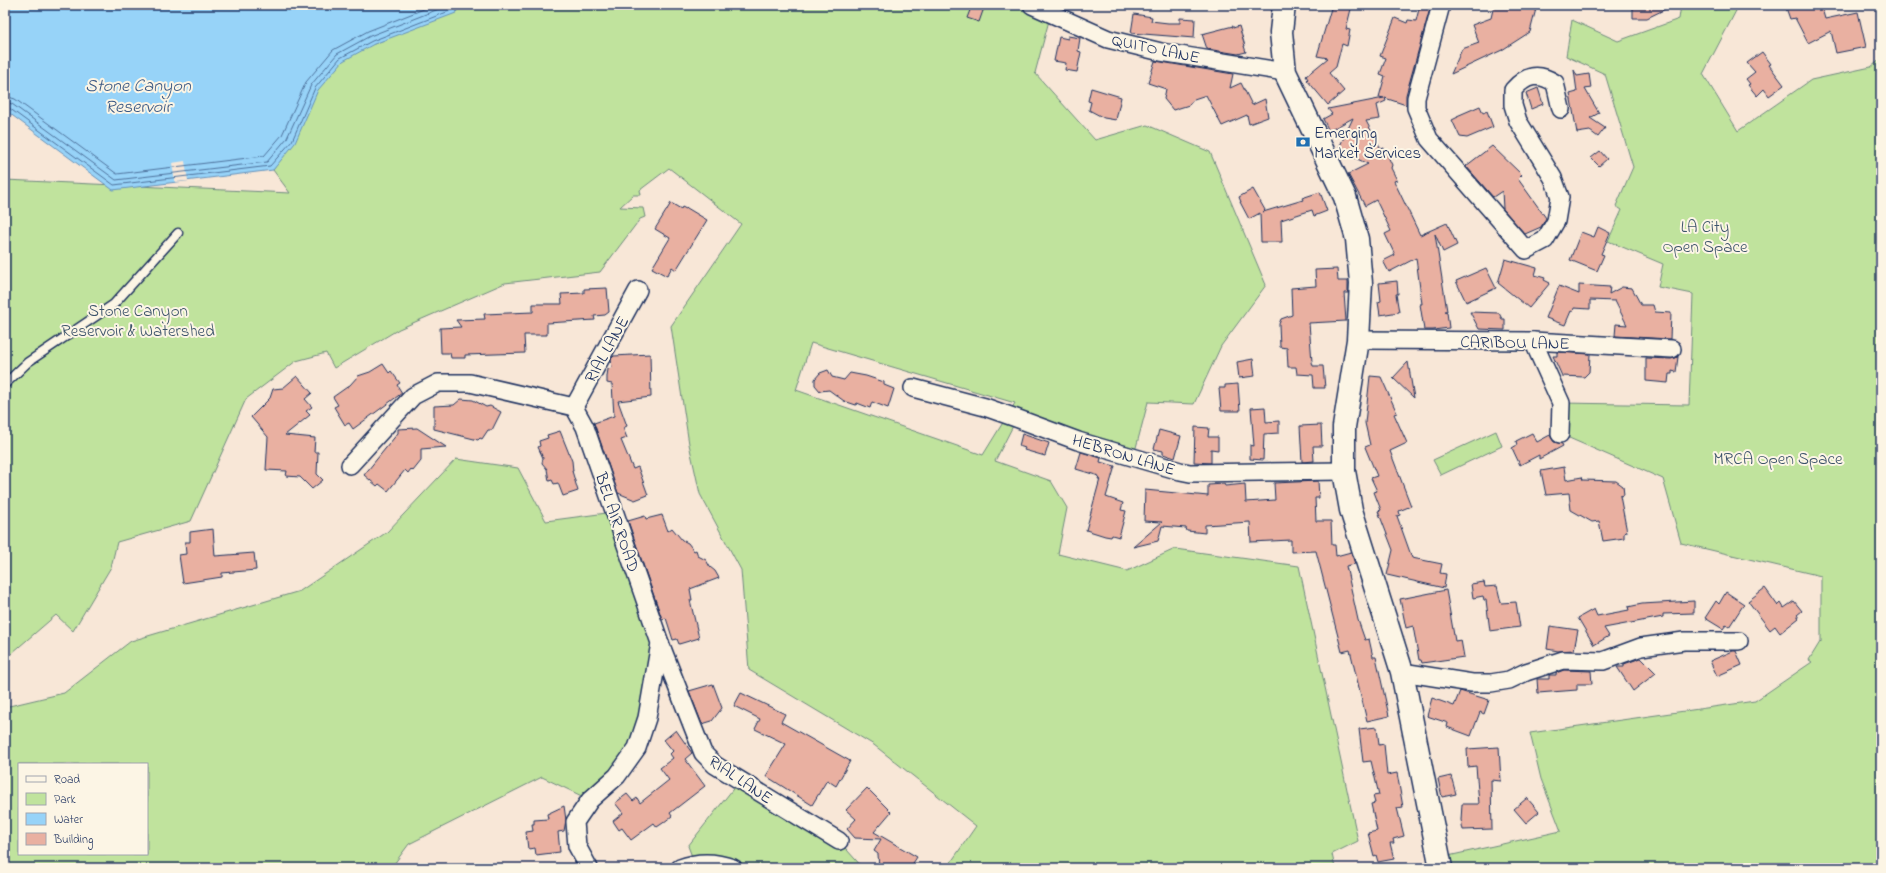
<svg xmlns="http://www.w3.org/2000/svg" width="1886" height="873" font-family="'Indie Flower',sans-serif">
<rect width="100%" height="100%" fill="#f8e7d7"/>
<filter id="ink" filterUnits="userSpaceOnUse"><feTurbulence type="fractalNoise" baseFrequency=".025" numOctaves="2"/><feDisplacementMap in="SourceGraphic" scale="8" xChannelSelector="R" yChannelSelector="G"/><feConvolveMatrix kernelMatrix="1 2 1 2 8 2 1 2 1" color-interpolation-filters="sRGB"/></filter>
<g filter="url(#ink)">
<g fill="#c0e39d" stroke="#6e897e" fill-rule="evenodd">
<path d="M191 5H1032L1051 13 1035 73 1095 140 1147 125 1210 152 1266 285 1221 346 1194 404 1148 402 1133 459 1017 418 995 461 1051 481 1067 508 1058 554 1127 571 1175 549 1299 566 1358 841 1332 854 1335 868H947L976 826 874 745 749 670 741 570 700 494 689 444 671 326 741 224 669 168 640 190 641 195H633L620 207 643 208 645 217 640 219 600 272 505 283 399 329 334 368 326 353 296 361 246 399 191 521 117 542 111 567 73 631 56 615 5 659V180L290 193 273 170 275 167 180 45 374 44 384 40ZM811 343 1015 403 983 455 796 390Z"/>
<polygon points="1681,5 1739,5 1703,74 1738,131 1811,80 1871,67 1881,59 1881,868 1441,868 1439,858 1561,831 1541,779 1530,733 1755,701 1812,662 1809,660 1820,642 1821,643 1821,576 1681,543 1663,479 1560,434 1561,403 1689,405 1693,294 1658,287 1663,264 1608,241 1622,210 1616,206 1633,167 1605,74 1566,56 1572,20 1618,41 1679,19"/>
<polygon points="1496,431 1502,446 1441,475 1433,460"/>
<path d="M456 459 518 468 546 521 614 512 660 643 637 748 590 800 542 777 409 844 391 868H5V707L64 693 131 641 300 591 387 532ZM19 764H147V854H19Z"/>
<polygon points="740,780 839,841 863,868 733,868 694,862 688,846"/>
</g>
<polygon fill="#97d3f8" stroke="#6591ba" points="5,5 459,5 456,13 374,44 343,61 318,90 295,143 273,170 113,190 5,110"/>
<polygon fill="#f8e7d7" points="185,161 188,181 175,182 172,163"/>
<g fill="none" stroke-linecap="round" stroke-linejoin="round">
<g stroke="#4d719c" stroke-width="1">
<polyline points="5,96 15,99 117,174 264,156 282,135 306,82 333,50 368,31 434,5"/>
<polyline points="5,102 12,104 116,180 267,162 287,138 311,85 337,54 370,36 449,5"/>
<polyline points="5,107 9,108 114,185 270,166 292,141 315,88 340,58 372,41 452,10 455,5"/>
</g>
</g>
<g fill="#e9b0a1" stroke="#1b2f5e">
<polygon points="972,5 985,5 979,22 967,18"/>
<polygon points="1332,5 1352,5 1346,29 1350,30 1347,46 1342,44 1336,67 1329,73 1344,91 1328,105 1307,80 1308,79 1306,76 1328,58 1317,56"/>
<polygon points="1420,5 1431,5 1406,95 1406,105 1385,98 1386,101 1377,105 1380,119 1366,121 1381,149 1384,148 1392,165 1391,168 1397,180 1394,181 1420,235 1447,223 1457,245 1443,252 1435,234 1447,311 1445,311 1447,312 1449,328 1433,330 1424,330 1420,304 1422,304 1416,258 1389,272 1383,261 1395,255 1385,234 1391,231 1376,200 1365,206 1348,174 1368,164 1338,150 1353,118 1329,131 1323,119 1332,114 1328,109 1384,98 1379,97 1385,76 1380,74 1386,58 1380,56 1395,18 1407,23 1408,20 1416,21"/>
<polygon points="1494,5 1537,5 1530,32 1502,50 1451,74 1462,49 1479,43 1472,25 1491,18"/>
<polygon points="1633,5 1674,5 1647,18 1633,18"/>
<polygon points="1785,5 1821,5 1825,19 1858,12 1866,47 1836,53 1831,31 1808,43 1795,18 1790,19"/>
<polygon points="1134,14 1152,17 1151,21 1168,23 1180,23 1180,18 1195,19 1194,38 1131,33"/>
<polygon points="1233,26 1233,28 1239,26 1245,46 1244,46 1246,52 1238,54 1207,49 1202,34"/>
<polygon points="1068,36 1080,38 1078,51 1081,52 1077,72 1065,70 1066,63 1054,61 1059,37 1068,39"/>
<polygon points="1762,52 1771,64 1769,65 1784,85 1769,96 1764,89 1757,96 1748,85 1750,84 1746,79 1755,72 1747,63"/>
<polygon points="1155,61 1233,74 1230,88 1241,83 1252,105 1265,99 1268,117 1249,124 1247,115 1222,126 1206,95 1194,99 1189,105 1173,110 1164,99 1166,89 1148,83"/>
<polygon points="1574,70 1577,76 1589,74 1591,88 1585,89 1599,113 1590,118 1605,128 1598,137 1590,131 1577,133 1570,94 1577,92"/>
<polygon points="1091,88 1121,97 1116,120 1104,118 1089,110 1091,102 1088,101"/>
<polygon points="1538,88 1543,104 1531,109 1526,93"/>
<polygon points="1480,106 1483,113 1487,111 1493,127 1467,138 1460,137 1452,120 1458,117 1457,116"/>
<polygon points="1492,146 1522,175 1518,179 1546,218 1541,227 1525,234 1503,209 1502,191 1493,197 1466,166"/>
<polygon points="1600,151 1607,159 1599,166 1591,158"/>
<polygon points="1253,189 1265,210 1263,212 1303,200 1302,198 1320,192 1327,211 1314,216 1312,210 1281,220 1282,242 1261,242 1260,213 1249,219 1240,202 1241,202 1239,197"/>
<polygon points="671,203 681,209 682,207 686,209 687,208 707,220 676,270 672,267 667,276 652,268 670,238 655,229"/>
<polygon points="1598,227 1610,233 1601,254 1604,255 1597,271 1570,260 1581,232 1594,237"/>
<polygon points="1505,259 1537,268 1535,275 1545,278 1544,280 1550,283 1529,308 1498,283"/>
<polygon points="1486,268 1496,288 1466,302 1456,281"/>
<polygon points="1337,269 1338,281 1348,281 1348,293 1344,293 1346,321 1309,323 1312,362 1313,366 1323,366 1325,388 1314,388 1313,375 1297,374 1296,367 1288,367 1287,348 1280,347 1279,324 1281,319 1292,315 1291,288 1316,286 1315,270"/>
<polygon points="1397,281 1398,294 1396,294 1399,312 1380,315 1378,302 1381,301 1379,283"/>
<polygon points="1579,285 1610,287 1609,294 1622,287 1632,288 1641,305 1653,305 1655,312 1671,313 1670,339 1615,336 1616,324 1627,325 1615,301 1590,300 1590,309 1574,308 1573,312 1571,311 1565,325 1546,318 1559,286 1579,294"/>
<polygon points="607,288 609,312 605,315 594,316 595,320 547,323 547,335 524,335 525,353 465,355 465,358 451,358 450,353 441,353 440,328 461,327 456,320 485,319 484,314 533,312 533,304 562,304 561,294 584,293 584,289"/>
<polygon points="1470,312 1499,313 1502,319 1505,319 1505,330 1479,329"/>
<polygon points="1557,352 1590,354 1589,372 1584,377 1562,376 1553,356 1557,356"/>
<polygon points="650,354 651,397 618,401 627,426 623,428 627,438 621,440 633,469 638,467 648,495 635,500 618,493 594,423 614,416 612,384 607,383 607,376 608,369 612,368 611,359 614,356"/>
<polygon points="1678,357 1676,372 1672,371 1672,374 1669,374 1668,383 1646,381 1646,358 1671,359"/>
<polygon points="1253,359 1255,376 1239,378 1237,362"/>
<polygon points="1408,362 1414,398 1393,378"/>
<polygon points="383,364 389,373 391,371 400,383 397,385 402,393 353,429 349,423 345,425 334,407 338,405 333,397 350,385 358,376 370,372"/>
<polygon points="828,370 832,377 844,380 850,373 866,376 884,382 884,385 894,389 888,408 872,402 870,408 857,403 856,405 844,401 829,390 820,391 815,385 815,379 820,373"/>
<polygon points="297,376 312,393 305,399 312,407 306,411 310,415 285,435 315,438 314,452 318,452 317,474 323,480 312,489 300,477 286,476 287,471 266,470 268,437 251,417 270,398 273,389 283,388"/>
<polygon points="1370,376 1381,377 1397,413 1394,414 1407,443 1390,451 1411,506 1399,511 1400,515 1397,516 1412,558 1442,564 1440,573 1446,574 1444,588 1387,575 1393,550 1378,511 1381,510 1374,492 1377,491 1371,478 1377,476 1365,447 1370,445 1365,423"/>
<polygon points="1238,384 1240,411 1221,411 1219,388 1225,388 1225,385"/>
<polygon points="461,399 473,400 486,407 490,406 501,412 492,430 488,430 482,439 480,438 478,440 434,429 434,406 454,405"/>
<polygon points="1265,407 1266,422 1279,421 1279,433 1264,434 1263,460 1250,459 1250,445 1254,446 1251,408"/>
<polygon points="1321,425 1322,446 1313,446 1314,461 1302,462 1300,426"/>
<polygon points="1195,427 1209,428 1208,437 1218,437 1218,450 1211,449 1211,463 1194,462"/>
<polygon points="417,428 446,447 421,449 421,461 413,471 411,469 408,473 405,470 388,491 379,484 377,486 364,475 398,433 398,429"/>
<polygon points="1159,430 1181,436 1175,458 1163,454 1163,451 1154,449"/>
<polygon points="560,431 572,461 573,471 572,471 578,491 563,496 558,483 554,484 552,480 549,481 547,469 542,463 543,458 538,447 540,446 539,441 548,438 547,435"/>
<polygon points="1532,433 1537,442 1550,435 1554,442 1562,444 1563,446 1539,459 1539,455 1520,465 1512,448 1517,445 1516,441"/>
<polygon points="1022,434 1049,443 1045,456 1024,450 1025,448 1019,446"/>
<polygon points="1081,452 1101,458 1100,462 1115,466 1106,497 1123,503 1121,510 1126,511 1119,537 1112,535 1111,537 1105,536 1086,530 1100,479 1098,479 1099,476 1076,469"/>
<polygon points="1564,467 1566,480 1582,477 1583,480 1616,481 1623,486 1624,495 1620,496 1627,532 1624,533 1624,538 1603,541 1599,521 1592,522 1571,510 1569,493 1546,495 1541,471"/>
<polygon points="1318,481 1319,498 1315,498 1316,521 1331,521 1332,545 1335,545 1336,556 1351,552 1355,564 1346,566 1358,620 1365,640 1369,639 1373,657 1376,657 1389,716 1367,721 1350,650 1342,652 1316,551 1291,552 1291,540 1251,542 1250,522 1205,525 1205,533 1187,531 1186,528 1162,526 1158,541 1133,547 1162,522 1144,521 1145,490 1208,496 1208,485 1224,484 1225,486 1245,484 1246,502 1275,500 1274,483"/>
<polygon points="662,515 668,531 672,528 682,540 688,543 694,551 696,550 698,556 706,560 710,567 715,571 719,578 690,589 692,600 690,600 699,638 679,644 677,639 673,640 666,618 662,619 628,521 645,516 646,519"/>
<polygon points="213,529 215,556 254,553 256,570 222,573 222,577 183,583 179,555 186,554 185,542 190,542 190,532"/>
<polygon points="1484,582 1485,587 1497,586 1501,603 1516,602 1520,627 1490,631 1486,600 1484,600 1483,596 1473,598 1471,584"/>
<polygon points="1765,588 1778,606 1781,603 1784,608 1794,601 1802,611 1797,615 1799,618 1780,633 1775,626 1770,630 1748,601"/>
<polygon points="1446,590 1455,641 1461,640 1464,657 1422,663 1421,660 1419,660 1413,626 1406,628 1400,599"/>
<polygon points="1726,592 1744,604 1729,627 1726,625 1723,629 1705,618 1716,601 1719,604"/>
<polygon points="1694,601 1694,613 1663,614 1663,617 1604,628 1609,636 1594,645 1578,618 1594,609 1597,616 1629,610 1628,607 1642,604"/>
<polygon points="1550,626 1578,630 1574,650 1558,651 1547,649"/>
<polygon points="1733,651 1736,651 1742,665 1717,676 1710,661"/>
<polygon points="1641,658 1656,673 1633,691 1617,667 1624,667 1624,664"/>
<polygon points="1564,670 1591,671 1592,684 1577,684 1577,690 1538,693 1537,679 1549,679 1549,675 1556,675 1556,673"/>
<polygon points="713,684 722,708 712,721 702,724 689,691"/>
<polygon points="1460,691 1489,700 1484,714 1480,712 1471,736 1447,727 1448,723 1427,716 1432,698 1454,706"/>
<polygon points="741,693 785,714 781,722 850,761 836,786 827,780 812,805 766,776 786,744 755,729 760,719 734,706"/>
<polygon points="1377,727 1379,745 1384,744 1387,775 1397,773 1403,807 1397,808 1404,836 1393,839 1394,843 1390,843 1394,859 1378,862 1376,855 1374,856 1368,833 1377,831 1371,804 1375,803 1373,796 1379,795 1371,761 1363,762 1359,729"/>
<polygon points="676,730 692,753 685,759 705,786 670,813 672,816 663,823 657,827 654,823 631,840 622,828 619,830 613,821 623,813 615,803 627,794 633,801 637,798 640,803 669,780 660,768 673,758 670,754 673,751 664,740"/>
<polygon points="1499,747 1501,781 1491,780 1492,829 1463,830 1461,820 1462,804 1479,804 1476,766 1468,767 1467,749"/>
<polygon points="1451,776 1456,794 1442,797 1438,779"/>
<polygon points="867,788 891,812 874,832 917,857 910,868 879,868 878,854 874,851 881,839 855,838 847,829 856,819 846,810"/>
<polygon points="1527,798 1539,812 1526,823 1514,809"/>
<polygon points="564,806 566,820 564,831 558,832 560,852 536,855 535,848 528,849 526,832 533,831 532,824 534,824 534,820 548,819 547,814"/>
</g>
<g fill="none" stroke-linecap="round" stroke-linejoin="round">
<defs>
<polyline id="service" points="5,384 28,362 114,304 178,233"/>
<g id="minor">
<polyline points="1032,5 1108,39 1161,52 1285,72"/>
<path d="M1441 5 1416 98V108L1429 139 1526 250 1545 240 1556 221 1560 197 1553 178 1518 121 1513 105V90C1526 75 1538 72 1555 83L1561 109"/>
<polyline points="1358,340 1533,341 1672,349"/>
<polyline points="1533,341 1561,403 1560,434"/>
<polyline points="913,388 985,407 1016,418 1078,441 1180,471 1190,473 1344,471"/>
<polyline points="574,407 638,290"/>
<polyline points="350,465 413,396 438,383 470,383 574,407 585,427 660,643 647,718 637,748 617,776 590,800 575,822 577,846 589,868"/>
<polyline points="660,643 703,753 715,765 839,841"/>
<polyline points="1402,672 1472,683 1491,683 1509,680 1526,672 1563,660 1603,661 1641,647 1684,641 1739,641"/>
<path d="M680 868C698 861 714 861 733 868"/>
</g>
<polyline id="secondary" points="1284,5 1281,32 1285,72 1345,197 1357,239 1361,283 1358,340 1344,427 1344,471 1351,510 1402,672 1441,868"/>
</defs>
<use href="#service" stroke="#1b2f5e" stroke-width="11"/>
<use href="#minor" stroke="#1b2f5e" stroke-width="20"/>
<use href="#secondary" stroke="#1b2f5e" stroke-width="25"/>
<use href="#service" stroke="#fcf5e5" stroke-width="8"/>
<use href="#minor" stroke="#fcf5e5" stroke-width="17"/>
<use href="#secondary" stroke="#fcf5e5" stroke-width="22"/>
</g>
</g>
<defs>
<symbol id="bank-bare" viewBox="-9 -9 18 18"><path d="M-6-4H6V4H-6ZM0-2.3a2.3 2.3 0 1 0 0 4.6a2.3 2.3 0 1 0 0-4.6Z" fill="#1f6fb2" stroke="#fcf5e5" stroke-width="2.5" paint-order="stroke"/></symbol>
</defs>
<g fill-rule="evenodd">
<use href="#bank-bare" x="1293" y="132" width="20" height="20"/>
</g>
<g text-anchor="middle" stroke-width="4" stroke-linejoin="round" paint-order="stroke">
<g font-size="17" fill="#1b2f5e" stroke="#fcf5e5">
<text transform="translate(1156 48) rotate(12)" y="6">QUITO LANE</text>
<text transform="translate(1515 342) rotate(1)" y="6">CARIBOU LANE</text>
<text transform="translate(606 349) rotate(-61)" y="6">RIAL LANE</text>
<text transform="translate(1124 454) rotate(17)" y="6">HEBRON LANE</text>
<text transform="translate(618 522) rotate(71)" y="6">BEL AIR ROAD</text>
<text transform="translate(741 779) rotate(34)" y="6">RIAL LANE</text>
</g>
<g font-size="17" fill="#1b2f5e" stroke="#fcf5e5" text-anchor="start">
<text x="1314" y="138">Emerging<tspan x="1314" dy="20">Market Services</tspan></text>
</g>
<g font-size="17" fill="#3c536b" stroke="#fcf5e5">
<text x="1705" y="232">LA City<tspan x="1705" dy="20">Open Space</tspan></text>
<text x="138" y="316">Stone Canyon<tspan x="138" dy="20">Reservoir &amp; Watershed</tspan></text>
<text x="1778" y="464">MRCA Open Space</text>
</g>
<g font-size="18" font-style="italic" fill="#3a5884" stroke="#fcf5e5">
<text x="138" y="91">Stone Canyon<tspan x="138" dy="21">Reservoir</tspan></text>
</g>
</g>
<rect width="1886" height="873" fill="none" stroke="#fcf5e5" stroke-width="20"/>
<rect x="10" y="10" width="1866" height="853" fill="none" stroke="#1b2f5e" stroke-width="1.5" filter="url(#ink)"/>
<rect x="18" y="763" width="130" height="92" fill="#fcf5e5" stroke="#a2a6af"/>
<rect x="26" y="776" width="20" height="6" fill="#fcf5e5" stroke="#a2a6af"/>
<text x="54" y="783" font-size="12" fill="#1b2f5e">Road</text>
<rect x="26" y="793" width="20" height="12" fill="#c0e39d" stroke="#a2a6af"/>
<text x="54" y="803" font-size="12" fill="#1b2f5e">Park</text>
<rect x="26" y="813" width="20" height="12" fill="#97d3f8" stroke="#a2a6af"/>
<text x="54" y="823" font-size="12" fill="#1b2f5e">Water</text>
<rect x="26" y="833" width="20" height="12" fill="#e9b0a1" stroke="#a2a6af"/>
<text x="54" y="843" font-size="12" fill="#1b2f5e">Building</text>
</svg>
